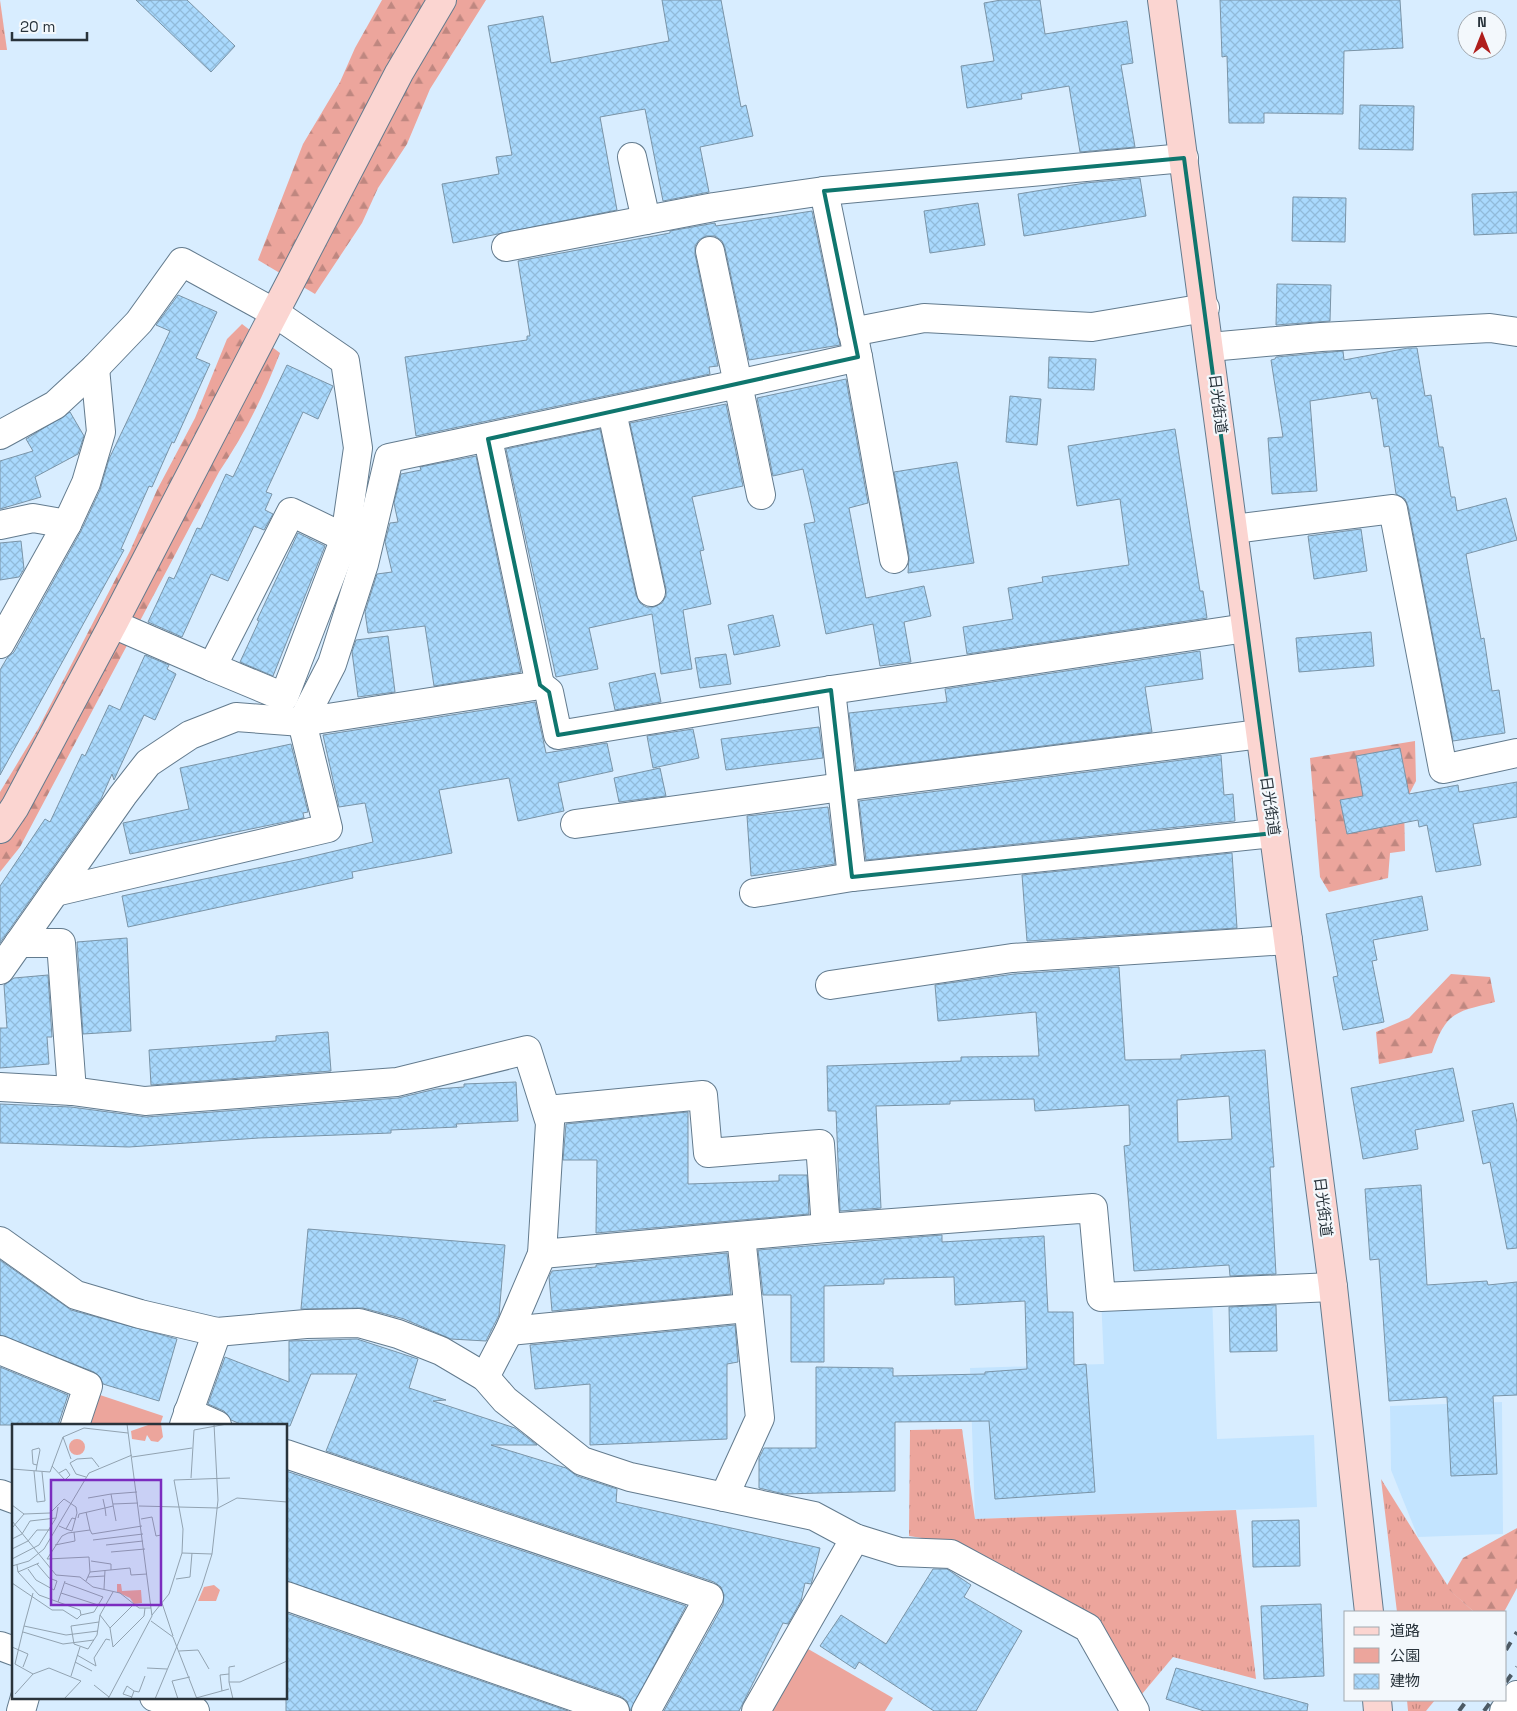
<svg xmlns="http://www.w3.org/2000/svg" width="1517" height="1711" font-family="'Space Grotesk','Noto Sans JP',sans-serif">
<defs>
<pattern id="grass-tufts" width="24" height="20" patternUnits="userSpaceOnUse" patternTransform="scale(1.25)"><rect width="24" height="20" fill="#eca59c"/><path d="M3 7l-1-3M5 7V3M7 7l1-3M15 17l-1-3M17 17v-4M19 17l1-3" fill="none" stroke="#bf8780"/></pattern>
<pattern id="forest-firs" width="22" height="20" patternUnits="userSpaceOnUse" patternTransform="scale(1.25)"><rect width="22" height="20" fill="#eca59c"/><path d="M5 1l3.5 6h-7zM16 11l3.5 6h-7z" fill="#bf8780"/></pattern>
<pattern id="building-cross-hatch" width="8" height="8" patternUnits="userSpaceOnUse" patternTransform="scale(1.25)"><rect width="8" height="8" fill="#a9d9fd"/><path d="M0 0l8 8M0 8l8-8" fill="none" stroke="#91bbda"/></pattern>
</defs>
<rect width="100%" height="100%" fill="#d8edff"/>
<g fill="#c3e4ff">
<polygon points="1212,1294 1217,1439 1314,1435 1317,1507 975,1519 970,1368 1104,1364 1101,1297"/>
<polygon points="1502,1402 1503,1534 1418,1537 1391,1470 1390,1406"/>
</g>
<g fill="url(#grass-tufts)">
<polygon points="0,0 7,50 0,50"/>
<polygon points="962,1429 975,1519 1236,1510 1256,1679 1173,1657 1142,1694 1089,1612 961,1544 909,1536 910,1430"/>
<polygon points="1381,1479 1451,1591 1474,1612 1397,1612"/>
<polygon points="1407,1700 1435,1700 1426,1711 1408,1711"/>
</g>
<g fill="url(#forest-firs)">
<polygon points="382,0 486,0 430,89 407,144 378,188 362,223 315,294 258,260 303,144 340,82 355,48"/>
<path d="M242 324 280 353C264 395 244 435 219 472L20 847 0 872V792L38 729 130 551 157 490 195 418 227 339Z"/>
<polygon points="1415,741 1416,781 1404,804 1405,851 1390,853 1388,878 1329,892 1320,877 1310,758"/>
<path d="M1451 974 1490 977 1495 1002C1455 1012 1446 1012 1432 1053L1379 1064 1376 1032 1409 1018Z"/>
<polygon points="1517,1528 1517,1588 1504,1612 1474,1612 1446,1587 1463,1558"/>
</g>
<g fill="#eca59c">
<polygon points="94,1393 163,1416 160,1425 83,1425"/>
<polygon points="803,1646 893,1698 885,1711 766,1711"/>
</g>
<g fill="url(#building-cross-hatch)" stroke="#7a94a7" fill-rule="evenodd">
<polygon points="136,0 187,0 235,46 211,72"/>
<polygon points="662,0 721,0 741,107 746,105 753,136 700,147 709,192 663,201 645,109 600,117 617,210 453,243 442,184 499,174 496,157 512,155 488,26 543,16 551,63 669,41"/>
<polygon points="1001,0 1040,0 1045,34 1127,21 1133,63 1121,65 1135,147 1080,152 1069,86 1021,94 1022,99 967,108 961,66 994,61 984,3"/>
<polygon points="1220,0 1400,0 1403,48 1344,51 1343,114 1264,113 1264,123 1229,123 1227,56 1222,57"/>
<polygon points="1360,105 1414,106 1413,150 1359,149"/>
<polygon points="1140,178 1146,216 1024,236 1018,194 1085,183"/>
<polygon points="1517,192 1517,233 1474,235 1472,194"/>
<polygon points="1293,197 1346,198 1345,242 1292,241"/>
<polygon points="978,203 985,245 930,253 924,211"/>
<polygon points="812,211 840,345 749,360 725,248 722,241 715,236 706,236 699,240 695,246 695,254 718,366 709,367 710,374 416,436 405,357 527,340 527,336 530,336 518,261 670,233 670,231 715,223 716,226"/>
<polygon points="1277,284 1331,285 1330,321 1276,325"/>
<polygon points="178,295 217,312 196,358 210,364 174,443 172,442 152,487 149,486 121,549 124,550 0,775 0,670 7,658 14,652 81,531 100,490 109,459 170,331 156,325"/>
<polygon points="1408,348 1417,348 1425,396 1431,395 1439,447 1443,447 1451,497 1455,497 1457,511 1506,498 1517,540 1466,554 1481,639 1484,638 1492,691 1499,690 1505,733 1453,741 1408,506 1405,499 1396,494 1389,446 1384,447 1377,398 1372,399 1370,392 1310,401 1317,491 1272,494 1268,438 1283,437 1271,360 1275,359 1276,357 1343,351 1344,360"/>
<polygon points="1049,357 1096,359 1094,390 1048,388"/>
<polygon points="287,365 333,386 318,419 303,412 266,492 272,494 265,510 273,514 264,530 254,526 228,581 211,574 182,637 148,622 169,577 174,579 197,528 201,529 226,474 233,477"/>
<polygon points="846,379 868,503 849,508 866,598 924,586 931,616 904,622 911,662 880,666 873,624 826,634 804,524 815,522 803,469 773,476 757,398"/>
<polygon points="1010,396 1041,399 1037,445 1006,442"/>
<polygon points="726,404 743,486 692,497 704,550 700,551 711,604 683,610 692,669 661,674 652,614 589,628 598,669 556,677 506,449 600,429 636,595 640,603 646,607 654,607 662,603 666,596 666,589 630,423"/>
<polygon points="70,412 84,436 78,454 35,477 41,497 0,509 0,461 33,451 26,439"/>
<polygon points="1175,429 1200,591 1203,591 1207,618 967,654 963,627 1013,619 1008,588 1043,582 1042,577 1129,565 1120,499 1077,506 1068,446"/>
<polygon points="476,456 521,672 434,686 425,626 368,633 365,612 377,574 392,572 385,542 390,523 398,522 394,503 401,474 421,470 420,467"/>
<polygon points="957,462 974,563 908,573 909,556 894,472"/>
<polygon points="1361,529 1367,571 1314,579 1308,536"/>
<polygon points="298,533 325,546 273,676 240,662 259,621 257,620"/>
<polygon points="21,541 24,569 19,577 0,580 0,543"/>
<polygon points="773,615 780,646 734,655 728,625"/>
<polygon points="1371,632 1374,666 1299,672 1296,638"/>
<polygon points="388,636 395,692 358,697 352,652 356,640"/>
<polygon points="1200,651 1203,679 1145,687 1152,732 856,770 849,713 947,702 945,689"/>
<polygon points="726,654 731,684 700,688 695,658"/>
<polygon points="145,655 169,665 167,669 176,674 155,720 144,715 114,780 112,774 101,799 0,943 0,886 45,819 50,822 82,754 85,756 109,705 120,710"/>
<polygon points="655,673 661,702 615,710 609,683"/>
<polygon points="535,702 546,753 607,743 613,771 558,783 564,811 518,821 509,778 439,790 452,853 352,872 353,878 128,927 122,896 301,859 373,842 365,803 339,807 323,735"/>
<polygon points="819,727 823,758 726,770 721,739"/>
<polygon points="693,729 699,758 653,768 647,736"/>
<polygon points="291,744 308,812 303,813 304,818 130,854 123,823 189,809 180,768"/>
<polygon points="1400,748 1409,794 1458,785 1459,792 1517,782 1517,817 1473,824 1481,865 1436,872 1427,825 1419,827 1418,820 1347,834 1340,800 1363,796 1356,756"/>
<polygon points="1221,755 1224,795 1233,794 1235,821 866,860 859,801"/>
<polygon points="660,768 666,796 619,802 614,778"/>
<polygon points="828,807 835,864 751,876 747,816"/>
<polygon points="1232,853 1237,928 1027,941 1022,875"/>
<polygon points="1422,896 1428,930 1373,940 1377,960 1372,961 1384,1022 1343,1030 1333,977 1338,976 1326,914"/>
<polygon points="127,938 131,1031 83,1034 77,942"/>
<path d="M1119 967 1125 1060 1181 1059V1055L1265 1050 1274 1167H1270L1276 1274 1230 1276 1229 1265 1134 1271 1124 1146 1130 1145 1129 1105 1035 1111 1034 1099 950 1101V1104L876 1106 881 1208 840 1211 836 1111H828L827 1066 961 1061V1057L1039 1056 1036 1012 938 1021 935 985 1014 974ZM1229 1096 1232 1139 1178 1142 1177 1100Z"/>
<polygon points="48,975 52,1037 47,1037 49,1064 0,1068 0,1028 7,1028 4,985 14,978"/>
<polygon points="328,1032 331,1071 151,1085 149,1050 276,1041 276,1036"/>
<polygon points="1453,1068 1464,1121 1415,1130 1418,1149 1363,1159 1351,1088"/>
<polygon points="516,1082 518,1121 456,1124 457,1127 391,1130 391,1133 259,1138 129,1147 0,1143 0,1104 71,1107 146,1117 398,1098 436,1089 464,1087 464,1084"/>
<polygon points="1513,1103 1517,1123 1517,1248 1507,1249 1490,1162 1483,1164 1472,1111"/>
<polygon points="688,1112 688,1184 779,1181 779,1175 807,1175 809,1214 596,1233 597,1160 563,1160 566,1124"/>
<polygon points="1421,1185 1427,1285 1487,1281 1488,1285 1517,1282 1517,1395 1493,1396 1497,1474 1451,1476 1447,1397 1389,1401 1379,1259 1370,1260 1365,1189"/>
<polygon points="308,1229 505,1245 499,1315 486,1341 451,1339 404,1319 363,1308 301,1309"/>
<polygon points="942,1235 942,1242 1044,1236 1048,1312 1073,1312 1074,1365 1086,1364 1095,1492 995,1499 989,1421 895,1422 895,1491 784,1494 759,1488 759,1458 764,1448 816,1448 816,1367 893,1368 893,1376 985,1374 985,1372 1027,1369 1025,1301 955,1305 954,1277 884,1279 884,1284 824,1286 824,1362 791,1362 791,1295 763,1295 758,1250"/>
<polygon points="727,1253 731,1294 552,1311 549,1277 552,1271 596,1267 596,1265"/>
<polygon points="0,1260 71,1310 177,1339 159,1401 103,1384 100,1377 94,1372 0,1335"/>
<polygon points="1276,1305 1277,1351 1230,1352 1229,1307"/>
<polygon points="735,1325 738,1362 727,1364 727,1439 590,1445 590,1384 535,1389 530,1345"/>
<polygon points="357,1339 418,1359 409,1388 446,1400 433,1401 515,1428 537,1445 491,1445 566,1468 577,1476 617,1489 616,1502 820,1548 812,1581 811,1584 805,1583 801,1601 788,1624 783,1623 739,1711 664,1711 723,1605 724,1595 721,1587 714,1582 326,1451 357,1374 311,1374 290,1426 243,1425 231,1420 224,1411 208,1404 225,1357 289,1382 289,1341"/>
<polygon points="0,1367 68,1395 58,1425 0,1425"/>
<polygon points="286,1471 686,1606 630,1711 627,1701 620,1696 286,1581"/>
<polygon points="1299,1520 1300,1566 1253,1567 1252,1521"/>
<polygon points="933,1569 947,1569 971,1585 964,1597 1022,1631 976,1711 934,1711 859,1662 855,1669 820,1646 841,1615 886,1644"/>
<polygon points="1321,1604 1324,1676 1264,1679 1261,1606"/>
<polygon points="286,1613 568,1711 286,1711"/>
<polygon points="1176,1668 1308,1704 1307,1711 1204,1711 1166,1699"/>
</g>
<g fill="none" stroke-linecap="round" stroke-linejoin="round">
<defs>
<g id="street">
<polyline points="632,157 646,220"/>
<polyline points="824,191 1184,158"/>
<polyline points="506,247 714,207 824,191 858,357 894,559"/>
<polyline points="852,332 924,318 1092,327 1205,308"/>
<polyline points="1210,347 1321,337 1490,328 1517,332"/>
<polyline points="612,412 651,592"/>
<polyline points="0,435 55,405 95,368 139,322 182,262 275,313 345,361 358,448 345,538 284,697 212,667"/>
<polyline points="488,439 540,685"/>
<polyline points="761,495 738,384 858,357"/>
<polyline points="0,525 33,518 67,524"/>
<polyline points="1234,529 1393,509 1443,769 1517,753"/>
<polyline points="113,624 212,667 291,512 345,538"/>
<polyline points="0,644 67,524 86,483 101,432 95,368"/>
<polyline points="831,690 852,877"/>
<polyline points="575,824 842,787 1260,734"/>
<polyline points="55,892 328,828 302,722 332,664 364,564 389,458 738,384 710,251"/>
<polyline points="754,893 852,877 1274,833"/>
<polyline points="19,943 61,943 72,1091"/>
<polyline points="0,970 123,795 148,763 190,735 236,717 302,722 540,685 549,692 558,735 831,690 1246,628"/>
<polyline points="830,985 1012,958 1288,940"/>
<polyline points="0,1087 72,1091 145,1101 397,1082 527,1050 550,1123 542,1254 509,1331 485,1377"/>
<polyline points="547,1110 703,1095 708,1153 820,1144 826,1228"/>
<polyline points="0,1241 76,1295 140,1314 217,1332 306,1324 359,1323 398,1334 441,1351 485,1377 505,1400 582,1461 630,1477 814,1516 855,1538 900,1552 951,1554 1088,1628 1135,1711"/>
<polyline points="542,1254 826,1228 1093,1208 1101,1297 1333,1287"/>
<polyline points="509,1331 747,1308"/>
<polyline points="0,1350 88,1386 75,1425"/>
<polyline points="188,1412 217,1425"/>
<polyline points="184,1425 217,1332"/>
<polyline points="286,1454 709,1597 646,1711"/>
<polyline points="0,1494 14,1499"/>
<polyline points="724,1497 760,1418 741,1236"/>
<polyline points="286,1596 615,1711"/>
<polyline points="0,1646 14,1651"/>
<polyline points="154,1697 195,1711"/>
<polyline points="21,1711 25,1697"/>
<polyline points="756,1711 855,1538"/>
<polyline points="1504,1711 1517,1695"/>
</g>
<g id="secondary">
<polyline points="1162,0 1288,940 1333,1287 1369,1612"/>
<polyline points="0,829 15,807 113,624 399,73 442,0"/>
<polyline points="1377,1700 1378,1711"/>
</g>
</defs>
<use href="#street" stroke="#637b8e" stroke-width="30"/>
<use href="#secondary" stroke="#637b8e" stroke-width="30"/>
<use href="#street" stroke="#fff" stroke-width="28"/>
<use href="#secondary" stroke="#fbd5d1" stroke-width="28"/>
<g stroke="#4d5a64" stroke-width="4" stroke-dasharray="9 9" stroke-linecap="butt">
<polyline points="1506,1650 1517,1632"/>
<polyline points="1506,1682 1517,1667"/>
<polyline points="1459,1711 1467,1700"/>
<polyline points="1484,1711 1492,1700"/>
</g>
</g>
<path fill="none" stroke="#0f766e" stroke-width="4" stroke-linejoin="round" d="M1184 158 1274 833 852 877 831 690 558 735 549 692 540 685 488 439 858 357 824 191Z"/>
<g text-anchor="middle" stroke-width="4.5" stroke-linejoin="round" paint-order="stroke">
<g font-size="15" fill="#28333b" stroke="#f3f8fc">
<text transform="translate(1218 404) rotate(83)" y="5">日光街道</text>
<text transform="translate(1270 806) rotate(82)" y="5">日光街道</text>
<text transform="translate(1323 1207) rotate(83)" y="5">日光街道</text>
</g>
</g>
<g transform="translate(12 1424)">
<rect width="275" height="275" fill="#d8edff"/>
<path d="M105 160H109L110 167 129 166 130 179 122 180 118 174 105 168Z" fill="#eca59c"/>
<path d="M139 0H149L151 13 146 18 139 17 135 11 133 17 120 15 119 7ZM57 23a8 8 0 1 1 16 0a8 8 0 1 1-16 0ZM202 161 208 166 204 177H186L192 163Z" fill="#eca59c"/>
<path fill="none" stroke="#92a3b1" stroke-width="1" d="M51 13 59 35M120 33 180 24M40 42 53 56 58 51 54 45 47 49M0 45 38 48 51 13 72 4 116 9M22 47 25 78 33 77 30 48M24 47 25 41 28 26 27 24 20 26 21 40 25 41M74 53 64 50 58 39 65 35 80 34 87 43M179 54 182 6 215 0M99 70 125 68M76 74 99 70 104 97M101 80 126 79M0 81 12 90M127 82 206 84 225 74 275 78M74 88 78 106M94 92 93 84 101 82M66 94 67 90 93 84 91 75M129 95 140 93 144 112 149 111M0 97 44 151 68 153 81 163 108 169 127 184H139M47 102 54 105 60 94 64 95M0 104 12 90 38 89 52 75 64 83 65 89 60 107 54 105M0 115 10 110 18 97 44 94M81 116 131 110M43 121 63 117 62 108M94 121 131 117M0 125 16 117 25 106H38M99 128 133 125M170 129 171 105 162 56 218 54M0 135 27 121 44 94 46 83M79 137 99 140V146M5 141 6 148 27 171 68 186 69 191 82 188 91 173 53 159M0 142 17 137 32 125 77 49 120 31M16 145 24 156 42 166 45 157 37 154 25 140M6 148 27 139M78 148 118 144 119 151 135 150M76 153 93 152M164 155 178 153 180 129M74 157 78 148 77 133 35 135 50 112 56 109 78 106 80 110 130 102M0 159 40 186H51L65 195 69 191M92 165 93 146M49 169 86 181M46 178 53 157M150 179 161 212M88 191 98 204 101 223 132 192 133 184M140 191 157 170 170 129 200 130M139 197 161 213 185 275M87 198 59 202 62 220 76 225 85 211 88 191 101 168M12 202 21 169M98 204 121 181M11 208 51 220 82 216M0 223 16 230 11 243M167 227 186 226 197 245M65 231 84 242 82 234 94 215 98 216M63 238 80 247M135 244 155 245M21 250 3 240 12 202 54 211 86 207M59 252 68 223M217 258V243L223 242M82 261 97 273M210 267 208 251 217 250M3 270 21 250 37 244 69 257 52 275M120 273 111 270 115 262 122 267M184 274 217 265M96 275 140 192 115 0M119 275 122 267 127 268 133 252M143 275 190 162 200 130 206 76 202 0M166 275 160 257 178 253M221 275 217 258H228L275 237"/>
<path fill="#7b2cbf" fill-opacity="0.15" stroke="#7b2cbf" stroke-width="2.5" d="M39 56H149V181H39Z"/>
<rect width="275" height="275" fill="none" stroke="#28333b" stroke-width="2.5"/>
</g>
<rect x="1344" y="1611" width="162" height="90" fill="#f3f8fc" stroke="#a2a9af"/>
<rect x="1354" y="1627" width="25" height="8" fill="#fbd5d1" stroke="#a2a9af"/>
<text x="1390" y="1636" font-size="15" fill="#28333b">道路</text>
<rect x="1354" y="1648" width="25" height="15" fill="#eca59c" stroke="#a2a9af"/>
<text x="1390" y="1661" font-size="15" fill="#28333b">公園</text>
<rect x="1354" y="1674" width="25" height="15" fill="url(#building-cross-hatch)" stroke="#a2a9af"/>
<text x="1390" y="1686" font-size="15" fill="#28333b">建物</text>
<g transform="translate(1482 35)"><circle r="24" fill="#f3f8fc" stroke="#a2a9af"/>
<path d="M0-4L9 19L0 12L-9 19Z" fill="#af1e1c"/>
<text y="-8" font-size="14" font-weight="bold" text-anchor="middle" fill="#28333b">N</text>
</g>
<path d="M12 32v8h75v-8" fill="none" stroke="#28333b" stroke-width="2.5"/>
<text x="20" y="32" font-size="15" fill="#28333b" stroke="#f3f8fc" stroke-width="4" paint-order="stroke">20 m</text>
</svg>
